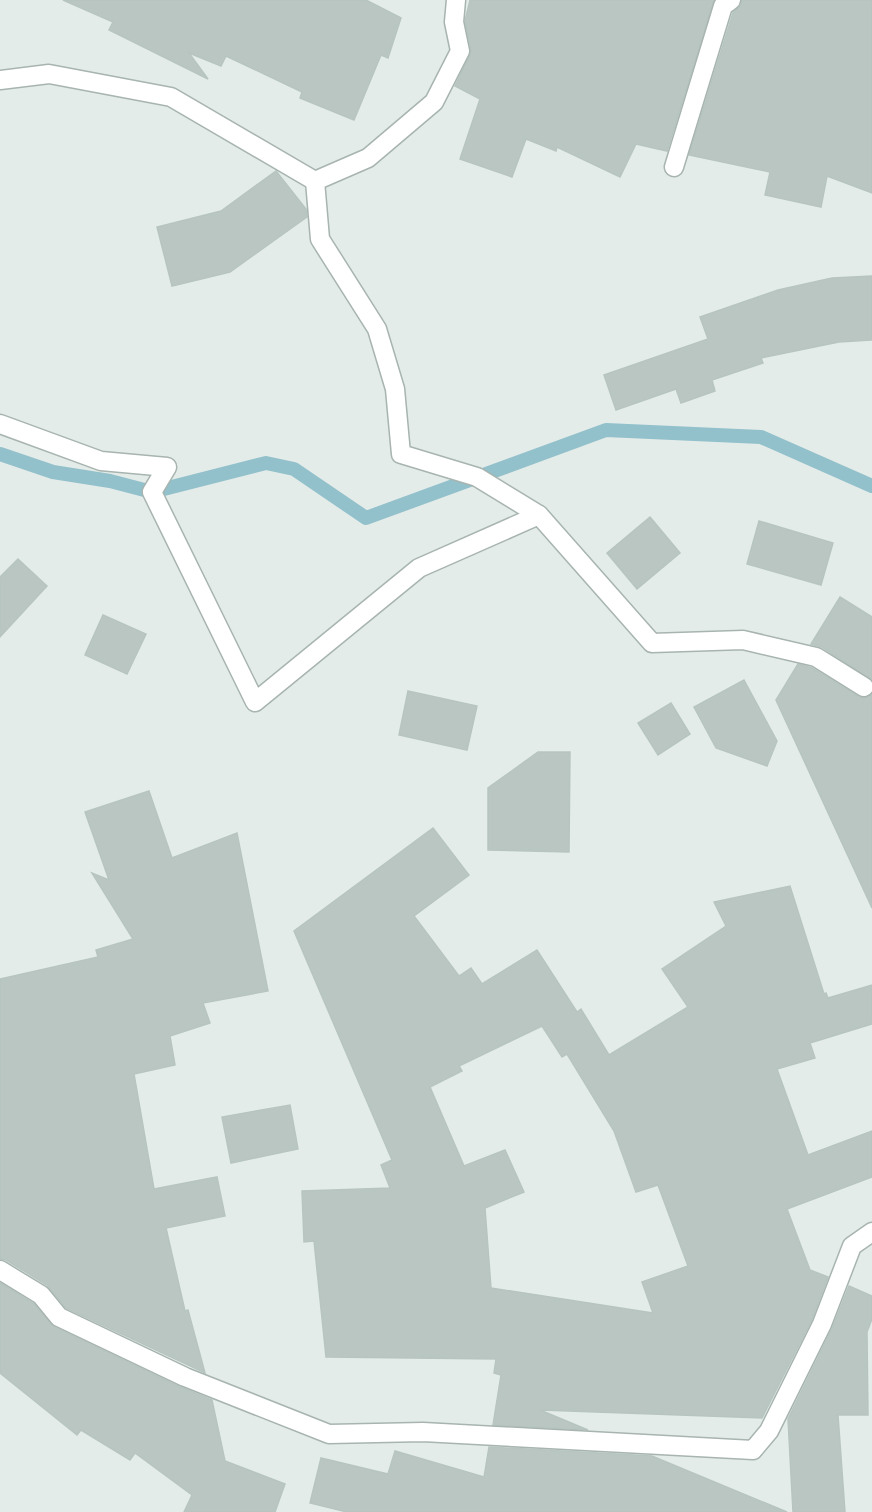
<svg xmlns="http://www.w3.org/2000/svg" width="872" height="1512" font-family="'Source Sans 3',sans-serif">
<rect width="100%" height="100%" fill="#e4ece9"/>
<g fill="none" stroke-linecap="round" stroke-linejoin="round">
<polyline stroke="#92c0cb" stroke-width="14" points="0,454 53,472 110,481 152,492 266,463 294,469 366,518 606,430 761,437 872,486"/>
</g>
<g fill="#bac6c2" stroke="#b7c5c0" stroke-width="1.5" fill-rule="evenodd">
<polygon points="63,0 366,0 401,18 388,58 381,55 354,120 300,98 302,92 226,56 221,66 189,53 208,79 109,30 113,22"/>
<polygon points="470,0 714,0 667,151 636,144 620,177 557,147 556,151 526,139 512,177 460,159 480,99 455,86 470,55 471,49 465,21"/>
<polygon points="742,0 872,0 872,193 827,176 821,207 765,195 770,172 689,155 733,13 741,5"/>
<polygon points="276,171 306,209 307,217 230,272 172,286 157,227 221,211"/>
<polygon points="872,276 872,340 839,342 761,358 763,363 712,380 715,391 681,403 676,389 616,410 604,375 708,339 700,317 778,290 832,278"/>
<polygon points="650,517 680,553 637,589 607,553"/>
<polygon points="759,521 833,543 821,585 747,564"/>
<polygon points="18,559 47,586 0,637 0,577"/>
<polygon points="840,597 872,617 872,680 822,647 811,644"/>
<polygon points="103,615 146,634 127,674 85,655"/>
<polygon points="798,664 812,668 859,697 864,698 872,694 872,908 776,700"/>
<polygon points="744,680 777,741 767,766 716,748 694,707"/>
<polygon points="408,691 477,706 467,750 399,735"/>
<polygon points="671,703 690,734 658,755 638,723"/>
<polygon points="538,752 570,752 569,852 488,850 488,788"/>
<polygon points="149,791 172,858 237,833 268,991 203,1003 210,1023 170,1036 175,1065 134,1074 154,1189 217,1177 225,1216 166,1228 185,1311 188,1310 205,1373 66,1308 47,1285 6,1260 0,1259 0,979 98,957 96,950 133,939 92,873 109,880 85,812"/>
<path d="M433 828 469 875 414 916 459 976 471 968 482 984 537 950 577 1012 581 1009 609 1055 688 1007 662 969 726 926 714 902 790 886 824 994 826 993 828 998 872 985V1024L810 1043 815 1058 777 1069 808 1155 872 1131V1177L787 1209 810 1270 828 1277 812 1319 762 1418 540 1410 588 1430 493 1425 501 1375 494 1373 496 1359 326 1357 314 1241 304 1242 302 1191 390 1188 381 1165 392 1160 294 931ZM542 1026 562 1057 567 1054 614 1131 636 1192 658 1185 688 1266 642 1282 653 1313 491 1288 485 1208 524 1192 505 1150 464 1166 430 1087 462 1071 459 1066Z"/>
<polygon points="290,1105 298,1149 231,1163 222,1117"/>
<polygon points="0,1283 34,1304 54,1327 180,1387 212,1400 225,1461 285,1484 275,1512 184,1512 192,1495 135,1453 130,1460 81,1430 77,1435 0,1373"/>
<polygon points="849,1286 872,1296 872,1319 867,1332 868,1415 838,1415 845,1512 793,1512 788,1419 832,1329"/>
<polygon points="489,1447 652,1456 787,1512 347,1512 310,1503 321,1458 388,1474 395,1451 484,1477"/>
</g>
<g fill="none" stroke-linecap="round" stroke-linejoin="round">
<defs>
<g id="minor">
<polyline points="0,80 49,74 171,97 315,181"/>
<polyline points="674,167 723,6 731,0"/>
<polyline points="315,181 320,239 377,329 395,389 401,454 477,477 539,515 652,643 743,640 816,657 864,687"/>
<polyline points="315,181 368,158 434,102 460,51 454,22 456,0"/>
<polyline points="0,424 101,461 167,467 152,492 255,702 419,568 539,515"/>
<polyline points="0,1270 41,1295 59,1317 185,1377 329,1434 423,1432 753,1450 769,1431 822,1324 852,1246 872,1232"/>
</g>
</defs>
<use href="#minor" stroke="#a7b4b0" stroke-width="21"/>
<use href="#minor" stroke="#fff" stroke-width="18"/>
</g>
</svg>
